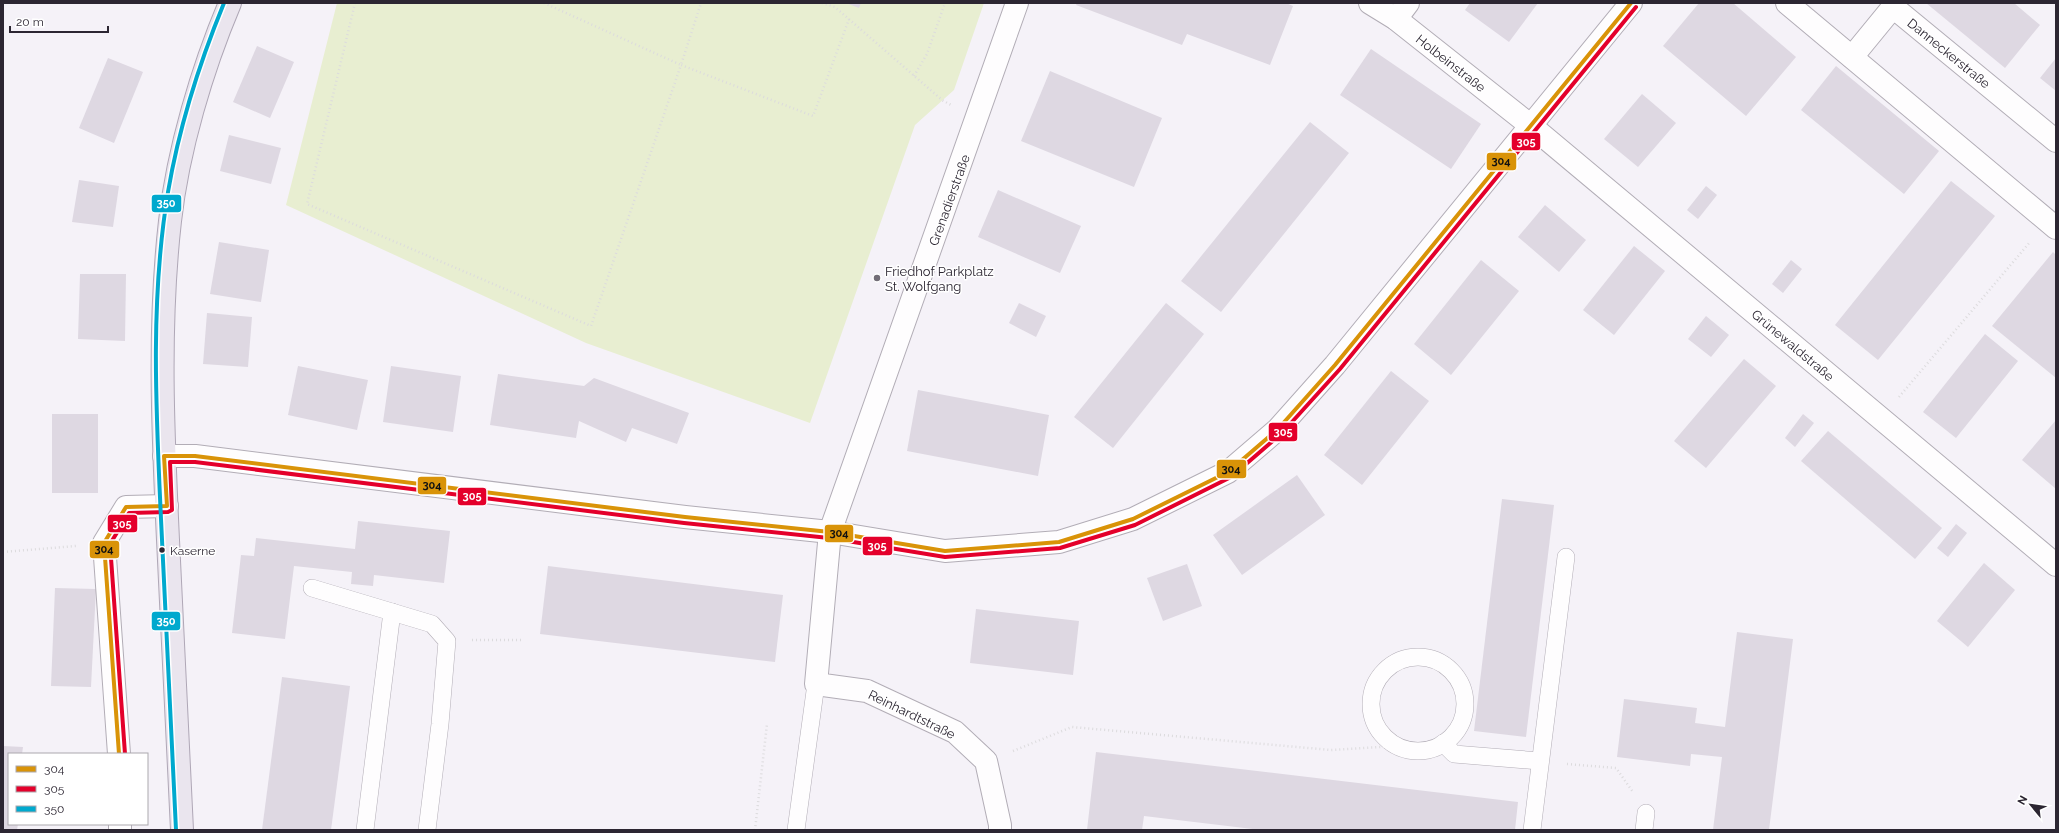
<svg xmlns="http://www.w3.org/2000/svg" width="2059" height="833" font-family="Raleway,sans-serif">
<rect width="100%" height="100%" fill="#f5f2f8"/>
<polygon fill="#e8eed1" points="337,3 984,3 954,90 915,125 810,423 586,343 286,205"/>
<g fill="#ded8e2">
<polygon points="846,3 861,3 859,8"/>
<polygon points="1077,3 1286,3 1293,6 1270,65 1187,34 1182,45 1076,5"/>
<polygon points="1470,3 1538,3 1509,42 1465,10"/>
<polygon points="1699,3 1733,3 1796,57 1746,116 1663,46"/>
<polygon points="1926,3 2014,3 2040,25 2005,68"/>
<polygon points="257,46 294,62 270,118 233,102"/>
<polygon points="1371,49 1481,124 1451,169 1340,95"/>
<polygon points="108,58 143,72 114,143 79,128"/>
<polygon points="2056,58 2056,91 2040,78"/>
<polygon points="1836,66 1939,151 1904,194 1801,110"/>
<polygon points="1050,71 1162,118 1134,187 1021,141"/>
<polygon points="1642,94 1676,123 1638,167 1604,139"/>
<polygon points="1310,122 1349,153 1221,312 1181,281"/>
<polygon points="229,135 281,148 271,184 220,171"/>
<polygon points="79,180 119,186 113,227 72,222"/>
<polygon points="1951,181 1995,216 1878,360 1835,325"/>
<polygon points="1706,186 1717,195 1698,219 1687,210"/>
<polygon points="998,190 1081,226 1060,273 978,237"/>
<polygon points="1545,205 1586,240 1559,272 1518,237"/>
<polygon points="219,242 269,250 261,302 210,294"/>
<polygon points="1634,246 1665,271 1614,335 1583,310"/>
<polygon points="2053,252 2056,255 2056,378 1992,326"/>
<polygon points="1481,260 1519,291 1451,375 1414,344"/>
<polygon points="1791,260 1802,269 1783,293 1772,284"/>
<polygon points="80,274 126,274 125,341 78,339"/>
<polygon points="1019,303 1046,316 1036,337 1009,323"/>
<polygon points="1166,303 1204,334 1113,448 1074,417"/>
<polygon points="207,313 252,317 248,367 203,364"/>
<polygon points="1706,316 1729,335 1711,357 1688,339"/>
<polygon points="1985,334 2018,361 1956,438 1923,412"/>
<polygon points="1744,359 1776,386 1706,468 1674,441"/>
<polygon points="298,366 368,380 357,430 288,415"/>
<polygon points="391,366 461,376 453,432 383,422"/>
<polygon points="1391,371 1429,401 1362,485 1324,455"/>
<polygon points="498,374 584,386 594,378 689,413 677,444 632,428 626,442 579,421 576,438 490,425"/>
<polygon points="918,390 1049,415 1038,476 907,451"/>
<rect x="52" y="414" width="46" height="79"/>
<polygon points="1803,414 1814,423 1795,447 1785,438"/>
<polygon points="2056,420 2056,489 2022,460"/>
<polygon points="1828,431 1942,528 1915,559 1801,461"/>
<polygon points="1297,475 1325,515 1242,575 1213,535"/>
<polygon points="1502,499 1554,505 1526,737 1474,731"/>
<polygon points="358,521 450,531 444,583 374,575 373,586 351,584 352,572 294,566 285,639 232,633 241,555 254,556 256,538 355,549"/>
<polygon points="1956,524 1967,533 1948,557 1937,548"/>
<polygon points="1984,563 2015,590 1968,647 1937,621"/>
<polygon points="1187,564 1202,606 1163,621 1147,578"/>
<polygon points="548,566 783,595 775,662 540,634"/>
<polygon points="55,588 96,589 91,687 51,686"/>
<polygon points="976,609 1079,621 1073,675 970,663"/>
<polygon points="1737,632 1793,639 1769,830 1713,830 1722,757 1691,754 1690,766 1617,757 1624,699 1697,708 1695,723 1725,727"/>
<polygon points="282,677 350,686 331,830 262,830"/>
<polygon points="3,746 23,747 22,754 9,754 9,824 18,824 17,830 3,830"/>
<polygon points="1096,752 1518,802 1515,830 1261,830 1144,816 1142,830 1087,830"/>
</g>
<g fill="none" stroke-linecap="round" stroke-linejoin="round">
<defs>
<g id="lane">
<polyline points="312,588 432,624 447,641 440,724 427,830"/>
<circle cx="1418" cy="704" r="47"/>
<polyline points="1443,743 1454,754 1540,761"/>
<polyline points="365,830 392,612"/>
<polyline points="796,830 816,684"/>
<polyline points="1532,830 1566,557"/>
<polyline points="1644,830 1646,813"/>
</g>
<g id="street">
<polyline points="1370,3 1396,19 1530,125 2056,565"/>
<polyline points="1787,3 2056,228"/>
<polyline points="1396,19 1408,3"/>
<polyline points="1852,57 1893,7 2056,141"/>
<polyline points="164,456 195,456 685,517 830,532 945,551 1059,542 1133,519 1228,472 1278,429 1335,365 1631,3"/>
<polyline points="119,754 104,543 126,507 167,506"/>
<polyline points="120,824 120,830"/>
<polyline points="1000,830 1000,825 986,761 955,732 867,691 816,684 830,532 1017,3"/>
</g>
<path id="primary" d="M182 830C177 733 173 637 168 540 163 434 158 327 170 221 178 150 202 69 230 3"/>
</defs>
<use href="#lane" stroke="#b2adb6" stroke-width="18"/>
<use href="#street" stroke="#b2adb6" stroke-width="24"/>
<use href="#primary" stroke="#afa7b6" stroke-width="24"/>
<g stroke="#dcdbdd" stroke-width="2.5" stroke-dasharray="1 3" stroke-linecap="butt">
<polyline points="355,3 307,204 591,326 681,65 813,116 849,19"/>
<polyline points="544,3 681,65 701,3"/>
<polyline points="822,3 835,7 942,100 951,105"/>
<polyline points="914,76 927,54 945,3"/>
<polyline points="1899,397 2030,242"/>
<polyline points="3,552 76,546"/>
<polyline points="472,640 522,640"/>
<polyline points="1013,751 1072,727 1331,750 1398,746"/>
<polyline points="1567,764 1616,768 1633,792"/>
<polyline points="755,830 767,724"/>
</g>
<use href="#lane" stroke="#fefdfe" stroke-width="17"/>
<use href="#street" stroke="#fefdfe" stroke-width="22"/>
<use href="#primary" stroke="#eae5ee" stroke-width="22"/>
<defs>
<polyline id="bus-1" points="119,754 104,543 126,507 167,506 164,456 195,456 685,517 830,532 945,551 1059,542 1133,519 1228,472 1278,429 1335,365 1631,3"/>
<polyline id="bus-2" points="125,754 110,544 129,513 168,512 172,510 170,462 195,462 684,523 829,538 945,557 1060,548 1135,525 1231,477 1282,433 1340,369 1636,7"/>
<path id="bus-3" d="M176 830C171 726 166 623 161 519 156 411 150 300 168 192 179 127 199 64 224 3"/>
</defs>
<use href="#bus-1" stroke="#fff" stroke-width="7"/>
<use href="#bus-2" stroke="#fff" stroke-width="7"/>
<use href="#bus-3" stroke="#fff" stroke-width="7"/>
<use href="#bus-1" stroke="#d99308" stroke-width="4"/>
<use href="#bus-2" stroke="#e4002b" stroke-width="4"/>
<use href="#bus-3" stroke="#00a9ce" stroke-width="4"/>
</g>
<circle fill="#726d77" stroke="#fff" stroke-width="1.5" cx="877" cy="278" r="4"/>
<circle fill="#2c2632" stroke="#fff" stroke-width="1.5" cx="162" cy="550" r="3.5"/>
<g text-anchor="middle" stroke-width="3" stroke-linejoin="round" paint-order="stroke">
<g font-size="12" fill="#2c2632" stroke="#fff" text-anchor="start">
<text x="170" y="555">Kaserne</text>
</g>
<g font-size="13" fill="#2c2632" stroke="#fff">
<text transform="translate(1949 53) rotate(39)" y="5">Danneckerstraße</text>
<text transform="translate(1451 63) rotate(38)" y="5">Holbeinstraße</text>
<text transform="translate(949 200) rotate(-70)" y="5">Grenadierstraße</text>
<text transform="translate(1793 345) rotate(40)" y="5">Grünewaldstraße</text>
<text transform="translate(912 714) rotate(26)" y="5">Reinhardtstraße</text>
</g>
<g font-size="13" fill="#2c2632" stroke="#fff" text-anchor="start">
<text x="885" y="276">Friedhof Parkplatz<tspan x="885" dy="15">St. Wolfgang</tspan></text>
</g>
</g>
<g stroke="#fff" stroke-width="1.5">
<rect x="1511" y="132" width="30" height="19" rx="4" fill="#e4002b"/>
<rect x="1486" y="152" width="31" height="19" rx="4" fill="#d99308"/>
<rect x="151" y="194" width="31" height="19" rx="4" fill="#00a9ce"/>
<rect x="1268" y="422" width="30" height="20" rx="4" fill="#e4002b"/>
<rect x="1216" y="459" width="31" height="20" rx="4" fill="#d99308"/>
<rect x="417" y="476" width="30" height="19" rx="4" fill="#d99308"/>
<rect x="457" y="487" width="30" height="19" rx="4" fill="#e4002b"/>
<rect x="107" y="514" width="31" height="19" rx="4" fill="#e4002b"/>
<rect x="824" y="524" width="30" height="19" rx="4" fill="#d99308"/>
<rect x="862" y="536" width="31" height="20" rx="4" fill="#e4002b"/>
<rect x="89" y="540" width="31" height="19" rx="4" fill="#d99308"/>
<rect x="151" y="611" width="30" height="20" rx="4" fill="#00a9ce"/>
</g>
<g font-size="11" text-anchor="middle" font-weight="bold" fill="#fff">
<text x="1526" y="146">305</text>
<text x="166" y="207">350</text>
<text x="1283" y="436">305</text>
<text x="472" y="500">305</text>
<text x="122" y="528">305</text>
<text x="877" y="550">305</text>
<text x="166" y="625">350</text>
</g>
<g font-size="11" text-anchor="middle" font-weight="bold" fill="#111">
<text x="1501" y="165">304</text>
<text x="1231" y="473">304</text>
<text x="432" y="489">304</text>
<text x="839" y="537">304</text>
<text x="104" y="553">304</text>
</g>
<rect width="2059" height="833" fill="none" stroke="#2c2632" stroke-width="8"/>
<rect x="8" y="753" width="140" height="72" fill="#ffffff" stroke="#aba8ad"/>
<rect x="16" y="766" width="20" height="6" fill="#d99308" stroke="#aba8ad"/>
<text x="44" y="773" font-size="12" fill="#2c2632">304</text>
<rect x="16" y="786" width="20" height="6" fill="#e4002b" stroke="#aba8ad"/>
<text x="44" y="793" font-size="12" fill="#2c2632">305</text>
<rect x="16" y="806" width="20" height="6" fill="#00a9ce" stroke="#aba8ad"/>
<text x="44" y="813" font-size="12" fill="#2c2632">350</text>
<g transform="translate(2031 805) rotate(299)" stroke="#ffffff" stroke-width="3" paint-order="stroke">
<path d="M0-3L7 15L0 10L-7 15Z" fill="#2c2632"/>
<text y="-6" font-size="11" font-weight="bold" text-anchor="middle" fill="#2c2632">N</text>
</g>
<path d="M10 26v6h98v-6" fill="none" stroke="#2c2632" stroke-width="2"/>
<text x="16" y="26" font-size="12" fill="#2c2632" stroke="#ffffff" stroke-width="3" paint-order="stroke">20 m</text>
</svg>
